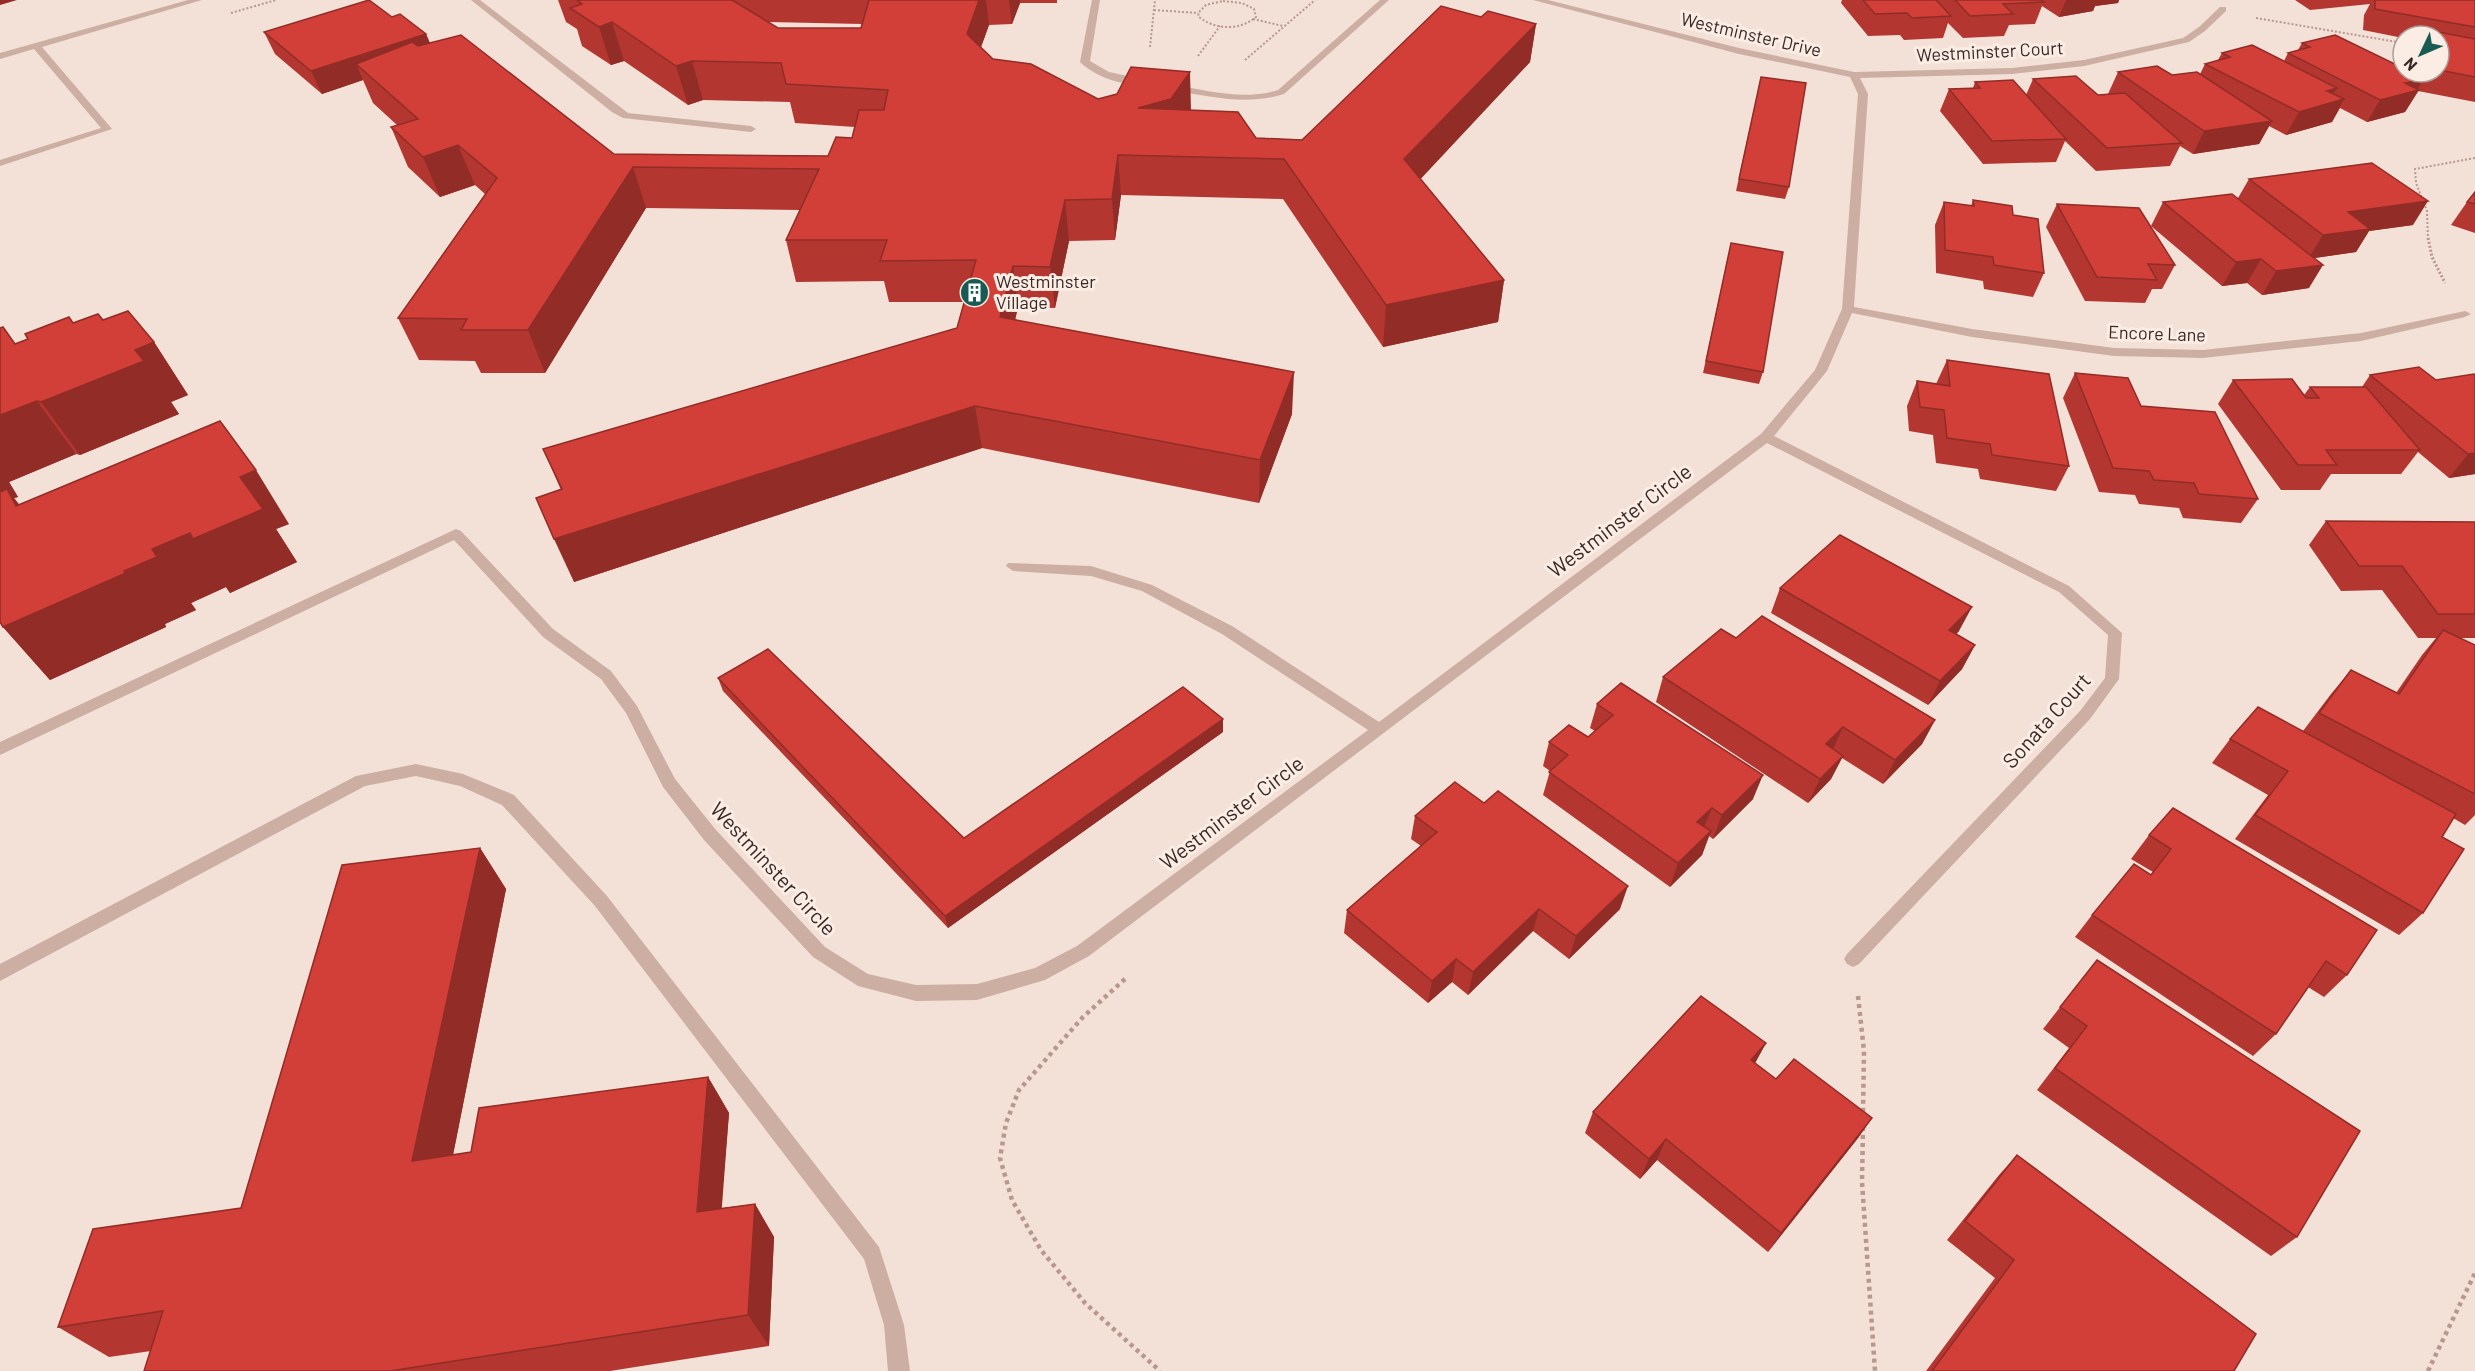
<svg xmlns="http://www.w3.org/2000/svg" width="2475" height="1371" font-family="Barlow,sans-serif">
<rect width="100%" height="100%" fill="#f3e1d8"/>
<g fill="none" stroke-linecap="round" stroke-linejoin="round">
<g stroke="#b8978d" stroke-width="2" stroke-dasharray="2 2" stroke-linecap="butt">
<path d="M1223 1 1242 3 1254 9 1256 17C1239 31 1216 30 1199 17L1198 13 1206 5Z"/>
<polyline points="1154,10 1198,13"/>
<polyline points="231,13 276,0"/>
<polyline points="2256,18 2403,43"/>
<polyline points="1253,19 1283,26"/>
<polyline points="1150,47 1155,0"/>
<polyline points="1198,56 1220,26"/>
<polyline points="1245,60 1315,0"/>
<polyline points="2428,240 2427,211 2416,183 2415,169 2475,158"/>
</g>
<polyline stroke="#b8978d" stroke-width="3" stroke-dasharray="2 2" stroke-linecap="butt" points="2428,238 2432,257 2445,283"/>
<g stroke="#b8978d" stroke-width="4.5" stroke-dasharray="4 4" stroke-linecap="butt">
<polyline points="1125,979 1083,1017 1019,1090 1006,1123 1000,1158 1012,1200 1041,1250 1085,1303 1160,1371"/>
<polyline points="1858,996 1864,1051 1863,1114"/>
<polyline points="1863,1127 1862,1182 1875,1371"/>
<polyline points="2428,1371 2475,1273"/>
</g>
<g fill="#ccaea3" fill-rule="evenodd">
<polygon points="188,0 202,0 42,47 112,129 0,166 0,160 101,128 34,49 0,59 0,53"/>
<polygon points="471,0 480,0 628,113 751,126 756,129 751,132 623,118 612,112"/>
<path d="M1092 0H1100L1090 61 1109 72 1146 80V84C1125 87 1095 77 1080 62Z"/>
<path d="M1380 0H1389L1284 94C1245 106 1209 96 1170 90L1165 87 1170 84C1206 90 1242 101 1278 90Z"/>
<polygon points="1533,0 1548,0 1739,48 1854,72 2012,68 2084,60 2183,38 2199,27 2220,7 2226,7 2226,11 2205,31 2189,42 2084,66 2012,74 1860,78 1868,94 1854,307 1972,329 2114,348 2203,350 2361,333 2465,311 2471,314 2465,317 2361,341 2203,358 2114,356 1972,337 1852,313 1827,371 1774,436 2069,586 2122,633 2119,679 2090,719 1859,964 1853,967 1847,964 1844,959 1847,954 2080,711 2105,678 2108,635 2059,592 1767,443 1089,956 1045,980 977,1000 916,1001 858,986 813,957 704,840 663,787 626,713 601,679 543,637 454,540 0,755 0,742 456,529 461,531 553,629 611,671 637,706 675,779 716,830 825,947 868,974 916,985 977,984 1035,968 1077,946 1368,730 1222,634 1142,591 1091,576 1013,571 1006,566 1008,563 1091,566 1152,585 1232,626 1379,722 1761,434 1815,370 1842,309 1858,94 1850,77 1739,54"/>
<polygon points="416,764 463,774 514,795 607,896 879,1247 904,1325 910,1371 888,1371 884,1325 864,1259 595,906 502,805 460,786 416,776 365,786 0,981 0,964 356,776"/>
</g>
</g>
<g fill="#b43630" fill-rule="evenodd">
<path d="M558 0H1057V3H1020L1012 24 989 25 981 47 993 59 1098 99 1191 110 1256 138 1302 140 1481 17 1536 24 1530 62 1420 179 1504 280 1498 322 1383 347 1283 199 1121 195 1115 240 1069 241 1055 308 1018 307 1015 320 1292 414 1259 503 982 448 574 582 561 490 543 449 957 328 964 302H889L884 281 796 282 786 240 800 210 646 208 545 373H481L475 361 419 360 398 318 485 194 475 185 440 197 408 167 391 127 397 125 373 103 363 80 322 94 275 54 264 32 392 17 426 34 430 43 614 154 828 156 852 138 855 127 795 123 790 102 703 100 688 105 624 61 611 65 582 46 577 29 566 22ZM769 22 862 24 861 28H778Z"/>
<polygon points="1842,0 2119,0 2118,3 2095,6 2093,11 2059,17 2042,6 2035,24 2009,25 2004,36 1963,38 1948,23 1943,38 1904,40 1900,35 1868,36 1841,3"/>
<polygon points="2295,0 2475,0 2475,102 2418,91 2405,112 2367,122 2340,108 2332,122 2286,135 2269,126 2259,144 2193,154 2180,146 2170,166 2096,171 2065,141 2056,162 1983,164 1940,111 1949,89 1973,88 1975,82 2026,95 2033,79 2098,95 2108,94 2118,72 2172,75 2200,74 2205,64 2218,60 2222,53 2284,61 2288,53 2298,50 2302,43 2403,72 2439,72 2439,36 2403,36 2403,38 2363,30 2364,15 2370,4 2310,10"/>
<polygon points="2403,43 2403,64 2400,64 2400,49"/>
<polygon points="1761,77 1789,187 1785,199 1736,191"/>
<polygon points="2249,179 2413,225 2369,231 2356,252 2314,258 2309,288 2262,295 2247,283 2222,286 2151,226 2163,202 2238,198"/>
<polygon points="2475,192 2475,233 2451,225 2467,202"/>
<polygon points="1973,200 2013,215 2044,273 2033,297 1984,289 1983,281 1936,273 1935,225 1944,202 1971,206"/>
<polygon points="2057,204 2175,265 2162,289 2152,289 2145,303 2085,301 2046,227"/>
<polygon points="1731,243 1763,372 1759,384 1703,373"/>
<polygon points="103,320 154,342 188,395 171,402 179,414 80,455 76,454 9,482 18,497 14,498 19,505 289,524 276,529 297,562 230,593 226,587 191,603 196,610 165,624 166,627 50,680 3,627 0,622 15,344 73,323"/>
<polygon points="1947,360 2069,466 2056,491 1980,479 1978,469 1936,463 1933,435 1909,431 1907,406 1917,381 1936,384"/>
<polygon points="2075,373 2141,406 2258,499 2241,523 2183,518 2179,508 2139,504 2135,495 2099,492 2063,398"/>
<polygon points="2474,374 2475,474 2449,478 2418,452 2401,474 2331,474 2320,490 2281,490 2218,404 2233,380 2304,395 2310,387 2362,387 2370,375 2436,380"/>
<polygon points="2326,521 2475,522 2475,638 2460,638 2475,645 2475,815 2465,825 2453,818 2442,837 2423,913 2399,935 2235,839 2268,795 2212,763 2230,739 2303,731 2331,694 2351,670 2396,693 2422,655 2436,638 2418,638 2382,590 2341,591 2309,545"/>
<polygon points="1780,588 1959,631 1956,634 1975,645 1962,669 1928,705 1771,613"/>
<polygon points="1736,638 1935,720 1922,744 1883,784 1842,758 1831,779 1808,803 1656,702 1663,677"/>
<polygon points="718,678 964,838 1223,732 948,928 723,691"/>
<polygon points="1597,704 1753,799 1713,839 1709,836 1702,855 1670,887 1543,795 1550,771 1543,766 1549,742 1588,737 1595,731 1590,728"/>
<polygon points="2173,808 2347,975 2324,997 2308,987 2276,1034 2253,1056 2075,937 2092,915 2151,875 2153,872 2131,859 2149,835"/>
<polygon points="1415,816 1620,909 1569,959 1533,931 1468,995 1452,982 1428,1003 1344,933 1347,910 1421,846 1411,839"/>
<polygon points="480,848 506,889 453,1155 471,1152 708,1077 729,1113 721,1208 755,1204 774,1237 769,1346 610,1371 144,1371 151,1351 109,1357 58,1327 241,1208"/>
<polygon points="2097,960 2297,1237 2271,1256 2037,1090 2069,1048 2043,1029"/>
<polygon points="1766,1043 1755,1063 1776,1079 1872,1118 1858,1138 1768,1252 1657,1160 1640,1179 1585,1133 1593,1112"/>
<polygon points="2017,1155 2234,1371 1926,1371 1995,1278 1947,1240 1999,1175"/>
</g>
<g fill="#922c27">
<polygon points="0,0 17,0 0,5"/>
<polygon points="979,0 986,0 989,25 972,72 967,34"/>
<polygon points="1009,0 1020,0 1020,3 1012,24"/>
<polygon points="2066,0 2119,0 2118,3 2095,6 2093,11 2059,17"/>
<polygon points="612,22 624,61 611,65 599,27"/>
<polygon points="1536,24 1530,62 1401,200 1404,159"/>
<polygon points="426,34 435,56 356,64 363,80 322,94 311,71"/>
<polygon points="692,61 703,100 688,105 676,66"/>
<polygon points="1190,72 1191,111 1138,108"/>
<polygon points="2424,79 2417,90 2419,90 2405,112 2367,122 2380,100 2405,83"/>
<polygon points="2337,88 2327,104 2344,99 2332,122 2286,135 2299,112 2327,91"/>
<polygon points="2272,121 2259,144 2193,154 2204,131"/>
<polygon points="458,145 475,185 440,197 423,157"/>
<polygon points="1118,155 1121,195 1115,240 1112,199"/>
<polygon points="633,167 646,208 545,373 528,330"/>
<polygon points="1065,200 1069,241 1055,308 1050,267"/>
<polygon points="2428,201 2413,225 2369,231 2356,252 2308,259 2323,235 2348,212"/>
<polygon points="2261,259 2247,283 2222,286 2236,262"/>
<polygon points="2323,265 2309,288 2262,295 2276,271"/>
<polygon points="1013,266 1018,307 1006,359 1000,317"/>
<polygon points="1504,280 1498,322 1383,347 1386,305"/>
<polygon points="154,342 188,395 171,402 179,414 80,455 41,402 135,350"/>
<polygon points="1294,372 1292,414 1259,503 1260,460"/>
<polygon points="37,401 76,454 9,482 18,497 14,498 50,543 0,504 0,415"/>
<polygon points="975,406 982,448 574,582 554,539"/>
<polygon points="2475,453 2475,474 2449,478 2468,454"/>
<polygon points="256,470 289,524 276,529 297,562 230,593 226,587 191,603 196,610 165,624 166,627 50,680 3,627 124,571 240,477"/>
<polygon points="1972,607 1959,631 1936,655 1949,630"/>
<polygon points="1975,645 1962,669 1928,705 1940,681"/>
<polygon points="1223,719 1223,732 948,928 945,916"/>
<polygon points="1935,720 1922,744 1883,784 1895,760"/>
<polygon points="1843,727 1832,751 1826,744"/>
<polygon points="1843,756 1831,779 1808,803 1820,779"/>
<polygon points="1763,775 1753,799 1713,839 1722,815"/>
<polygon points="1712,808 1702,832 1697,822"/>
<polygon points="1711,831 1702,855 1670,887 1678,863"/>
<polygon points="480,848 506,889 445,1195 412,1161"/>
<polygon points="1628,886 1620,909 1569,959 1576,936"/>
<polygon points="1539,909 1533,931 1468,995 1473,972"/>
<polygon points="1456,959 1452,982 1428,1003 1432,981"/>
<polygon points="1766,1043 1754,1065 1751,1060"/>
<polygon points="708,1077 729,1113 719,1245 697,1212"/>
<polygon points="1872,1118 1858,1138 1768,1252 1781,1233"/>
<polygon points="1666,1139 1657,1160 1640,1179 1649,1159"/>
<polygon points="755,1204 774,1237 769,1346 748,1315"/>
</g>
<g fill="#d13f38" stroke="#922c27" stroke-width="1.5">
<polygon points="369,0 392,17 400,14 426,34 311,71 264,32"/>
<polygon points="577,0 732,0 778,28 861,28 869,0 979,0 967,34 993,59 1031,64 1098,99 1117,94 1131,67 1190,72 1171,99 1138,108 1238,112 1256,138 1302,140 1441,6 1481,17 1488,11 1536,24 1404,159 1504,280 1386,305 1284,159 1118,155 1112,199 1065,200 1050,267 1013,266 1000,317 1294,372 1260,460 975,406 554,539 536,498 562,489 543,449 957,328 976,260 880,261 887,240 786,240 819,169 633,167 528,330 461,330 467,319 398,318 497,178 458,145 423,157 391,127 418,119 356,64 412,42 418,46 461,35 614,154 828,156 836,137 852,138 859,110 884,110 888,90 786,84 781,63 692,61 676,66 612,22 599,27 570,8 582,4"/>
<polygon points="1863,0 1936,0 1951,16 1912,18 1907,13 1875,14"/>
<polygon points="1955,0 2041,0 2044,2 2003,4 2013,14 1970,16"/>
<polygon points="2375,0 2475,0 2475,27 2375,9"/>
<polygon points="2412,27 2475,39 2475,77 2439,70 2439,36 2413,36"/>
<polygon points="2335,35 2403,68 2403,72 2411,72 2424,79 2405,83 2419,90 2380,100 2288,53 2310,47 2302,43"/>
<polygon points="2252,45 2337,88 2327,91 2344,99 2299,112 2205,64 2230,57 2222,53"/>
<polygon points="2157,66 2172,75 2197,72 2272,121 2204,131 2118,72"/>
<polygon points="2076,76 2098,95 2125,93 2182,143 2107,148 2033,79"/>
<polygon points="1761,77 1806,83 1789,187 1739,179"/>
<polygon points="2013,80 2066,139 1992,141 1949,89 1980,88 1975,82"/>
<polygon points="2372,163 2428,201 2348,212 2370,229 2323,235 2249,179"/>
<polygon points="2475,192 2475,204 2467,202"/>
<polygon points="2232,194 2323,265 2276,271 2261,259 2236,262 2163,202"/>
<polygon points="1973,200 2012,206 2013,215 2038,219 2044,273 1994,265 1993,257 1945,250 1944,202 1974,206"/>
<polygon points="2057,204 2139,208 2175,265 2148,264 2157,280 2097,277"/>
<polygon points="1731,243 1783,252 1763,372 1706,361"/>
<polygon points="128,311 154,342 135,350 144,361 41,402 37,401 0,415 0,328 3,327 15,344 28,339 25,334 69,317 73,323 98,314 103,320"/>
<polygon points="1947,360 2049,374 2069,466 1992,455 1990,444 1947,438 1944,410 1920,407 1917,381 1950,386"/>
<polygon points="2419,367 2436,380 2474,374 2475,375 2475,453 2468,454 2370,375"/>
<polygon points="2075,373 2128,378 2141,406 2215,412 2258,499 2199,494 2194,483 2154,480 2149,471 2113,468"/>
<polygon points="2292,379 2306,398 2319,398 2310,387 2366,387 2420,450 2326,450 2337,465 2298,465 2233,380"/>
<polygon points="220,421 256,470 240,477 263,509 193,539 190,533 152,549 157,557 124,571 126,573 3,627 0,622 0,492 7,489 16,506"/>
<polygon points="2326,521 2475,522 2475,614 2438,614 2402,566 2359,566"/>
<polygon points="1840,535 1972,607 1949,630 1975,645 1940,681 1780,588"/>
<polygon points="1762,616 1935,720 1895,760 1843,727 1826,744 1843,756 1820,779 1663,677 1721,629 1736,638"/>
<polygon points="2443,630 2475,645 2475,794 2319,713 2351,670 2399,694"/>
<polygon points="768,649 964,838 1183,687 1223,719 945,916 718,678"/>
<polygon points="1621,683 1763,775 1722,815 1712,808 1697,822 1711,831 1678,863 1549,772 1568,755 1549,742 1569,725 1588,737 1613,715 1597,704"/>
<polygon points="2258,707 2456,814 2442,837 2464,849 2423,913 2255,815 2288,771 2230,739"/>
<polygon points="1455,782 1484,803 1498,791 1628,886 1576,936 1539,909 1473,972 1456,959 1432,981 1347,910 1437,832 1415,816"/>
<polygon points="2173,808 2377,930 2347,975 2326,961 2276,1034 2092,915 2134,864 2151,875 2171,849 2149,835"/>
<polygon points="480,848 412,1161 471,1152 479,1108 708,1077 697,1212 755,1204 748,1315 390,1371 144,1371 163,1311 58,1327 93,1229 241,1208 342,865"/>
<polygon points="2097,960 2360,1131 2297,1237 2055,1068 2087,1026 2060,1007"/>
<polygon points="1701,996 1766,1043 1751,1060 1776,1079 1794,1059 1872,1118 1781,1233 1666,1139 1649,1159 1593,1112"/>
<polygon points="2017,1155 2256,1334 2234,1371 1932,1371 2014,1260 1965,1221"/>
</g>
<defs>
<symbol id="building-disc" viewBox="-11 -11 22 22"><circle r="9.5" fill="#185b53" stroke="#fbece4"/><path d="M-4-6H4V6H1V3H-1V6H-4ZM-2.5-4.3h1.7v1.8h-1.7ZM.8-4.3h1.7v1.8H.8ZM-2.5-1h1.7V.8h-1.7ZM.8-1h1.7V.8H.8Z" fill="#fff"/></symbol>
</defs>
<g fill-rule="evenodd">
<use href="#building-disc" x="958" y="276" width="33" height="33"/>
</g>
<g text-anchor="middle" stroke-width="6" stroke-linejoin="round" paint-order="stroke">
<g font-size="18" fill="#362826" stroke="#fbece4">
<text transform="translate(1751 35) rotate(13)" y="6">Westminster Drive</text>
<text transform="translate(1990 52) rotate(-3)" y="6">Westminster Court</text>
<text transform="translate(2157 334) rotate(2)" y="6">Encore Lane</text>
</g>
<g font-size="18" fill="#362826" stroke="#fbece4" text-anchor="start">
<text x="996" y="288">Westminster<tspan x="996" dy="21">Village</tspan></text>
</g>
<g font-size="21" fill="#362826" stroke="#fbece4">
<text transform="translate(1620 521) rotate(-37)" y="7">Westminster Circle</text>
<text transform="translate(2047 721) rotate(-48)" y="7">Sonata Court</text>
<text transform="translate(1232 813) rotate(-37)" y="7">Westminster Circle</text>
<text transform="translate(773 869) rotate(47)" y="7">Westminster Circle</text>
</g>
</g>
<g transform="translate(2421 54) rotate(226)"><circle r="28" fill="#fbece4" stroke="#ac9e98" stroke-width="1.5"/>
<path d="M0-4.5L10 22L0 15L-10 22Z" fill="#185b53"/>
<text y="-9" font-size="16" font-weight="bold" text-anchor="middle" fill="#362826">N</text>
</g>
</svg>
